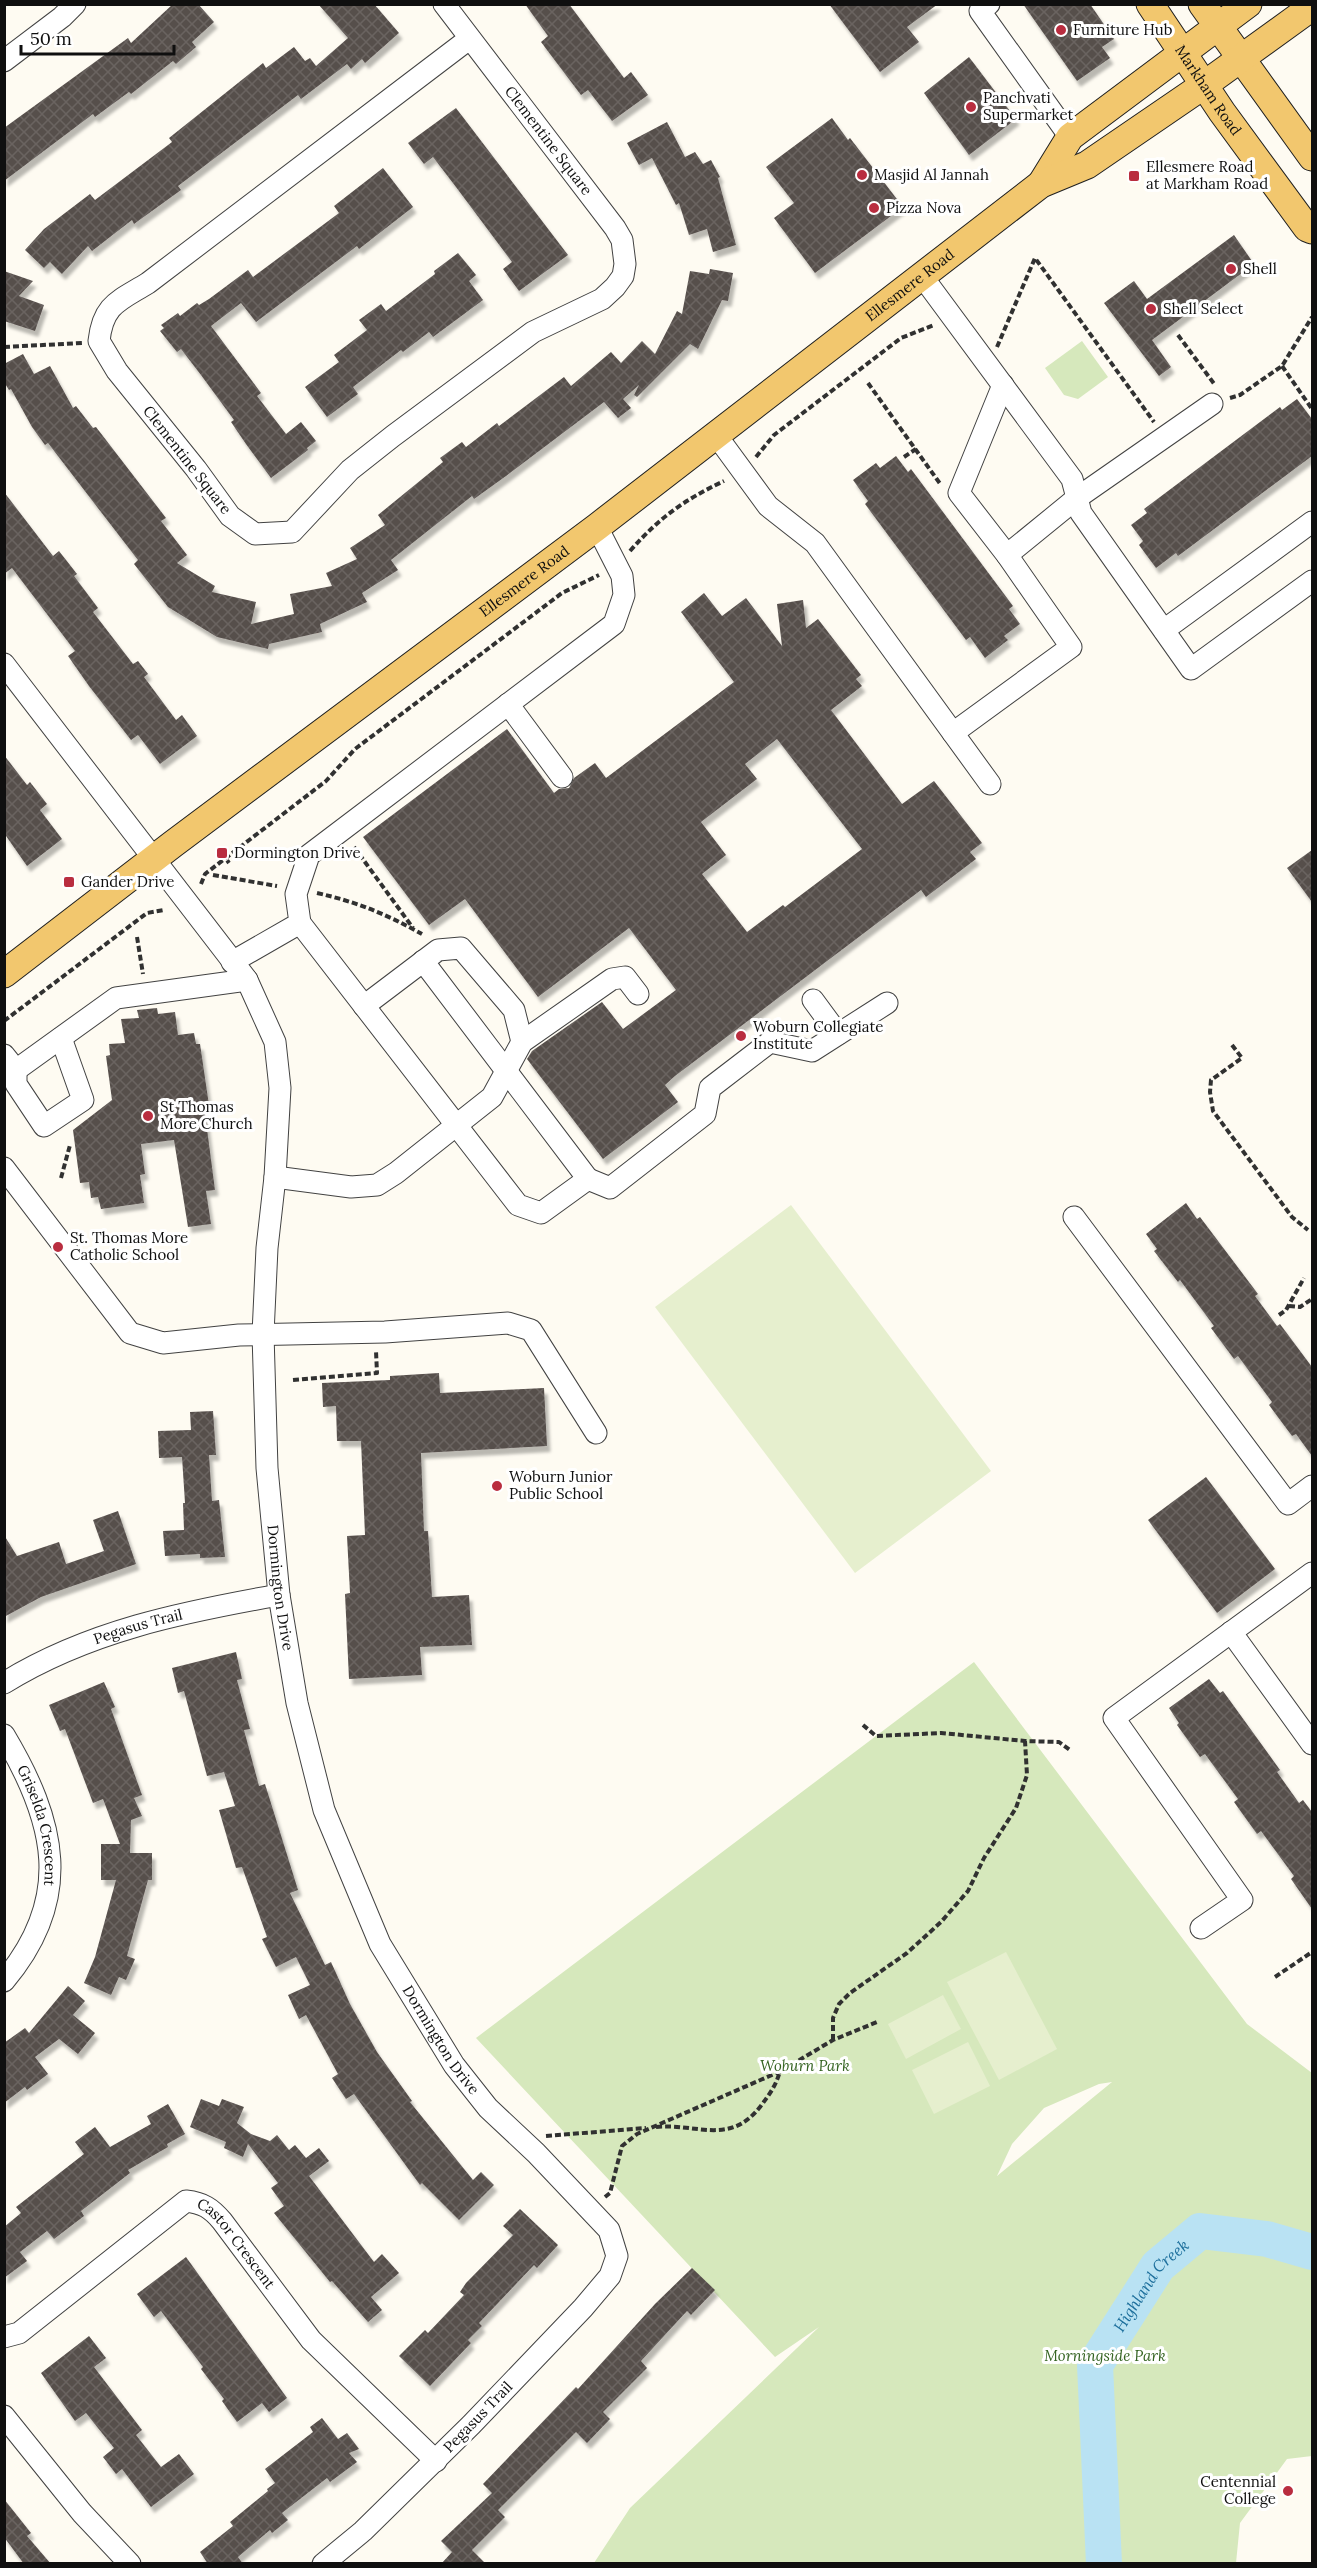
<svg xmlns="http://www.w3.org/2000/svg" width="1317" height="2568" font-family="Lora,serif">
<defs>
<pattern id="building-cross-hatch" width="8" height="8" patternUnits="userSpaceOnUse" patternTransform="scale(1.5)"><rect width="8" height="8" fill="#574f4c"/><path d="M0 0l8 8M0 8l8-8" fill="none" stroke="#6a6461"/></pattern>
<filter id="shadow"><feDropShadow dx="3.5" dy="6" stdDeviation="1.5" flood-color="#0004"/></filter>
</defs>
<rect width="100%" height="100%" fill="#fefbf2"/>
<g fill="#d6e8bc" fill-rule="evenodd">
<polygon points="1082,341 1108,377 1078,399 1064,395 1045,368"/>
<path d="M974 1662 1247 2024 1312 2073V2456L1287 2459 1240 2523 1236 2563H594L630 2508 819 2327 775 2357 476 2038ZM1112 2082 997 2176 1012 2144 1044 2108 1099 2084Z"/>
</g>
<g fill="#e6efce">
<polygon points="791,1205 991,1471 855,1573 655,1307"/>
<polygon points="1006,1952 1057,2049 999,2080 947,1982"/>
<polygon points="943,1995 961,2029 906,2059 888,2024"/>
<polygon points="968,2042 990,2086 934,2114 912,2070"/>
</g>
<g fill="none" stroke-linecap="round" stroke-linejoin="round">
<path stroke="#b9e2f3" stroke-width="36" id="s1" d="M1104 2564 1095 2365 1158 2266 1200 2231 1267 2239 1312 2252"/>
</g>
<g fill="url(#building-cross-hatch)" fill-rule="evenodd" filter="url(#shadow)">
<polygon points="173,4 198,4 214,22 192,42 196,47 176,64 173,61 131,94 129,92 95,117 93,114 4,181 4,128 128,38 131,43"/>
<polygon points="318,4 374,4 399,33 365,63 362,59 351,69 347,64 301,99 298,95 178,186 181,190 134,224 132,220 92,251 88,246 62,274 50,262 44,268 25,250 44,229 90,194 95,200 172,142 169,138 263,63 266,68 294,47 305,61 310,58 316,66 348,38"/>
<polygon points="525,4 569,4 624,78 631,72 648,95 612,121 588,90 581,95 541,42 548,36"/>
<polygon points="829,4 938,4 907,27 919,42 880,72"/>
<polygon points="1023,4 1090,4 1114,39 1102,47 1110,58 1077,81"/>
<polygon points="969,57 1016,119 969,155 924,93"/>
<polygon points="456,108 568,255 519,291 503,269 512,262 456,187 433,157 424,164 408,143"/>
<polygon points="832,118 848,140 850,138 903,207 815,273 774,218 794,203 766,167"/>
<polygon points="667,122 685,157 695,152 703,164 711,160 720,177 718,178 736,245 713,252 707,229 689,235 679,203 676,205 652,158 639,165 627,143"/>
<polygon points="383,168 413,207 359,249 357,246 256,322 241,303 211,326 261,393 257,396 286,434 301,422 316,441 307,448 308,450 271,478 246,444 231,422 234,420 201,375 181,349 177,352 160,331 164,328 161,325 178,313 180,316 197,303 199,305 209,299 248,270 253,277 339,213 334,206"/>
<polygon points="1234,235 1254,264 1152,340 1171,367 1159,376 1104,303 1134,281 1147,299"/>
<polygon points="458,253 476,275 469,281 483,300 433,337 429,332 403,352 401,350 353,387 358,394 327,417 305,387 339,362 334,355 367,330 359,320 381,304 386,311 435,274 434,271"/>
<polygon points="710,269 733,273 728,301 722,300 698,349 690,344 637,397 634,395 639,385 623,399 631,408 618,418 604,402 506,476 474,499 472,496 391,560 398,570 362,593 367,602 320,624 322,632 269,644 268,649 217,637 168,607 134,564 138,560 101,512 48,443 45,445 32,427 11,389 9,390 4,382 4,364 23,354 34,374 50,366 73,408 76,406 93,428 96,427 166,518 161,521 187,555 177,563 215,586 212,592 256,602 251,624 294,614 290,594 332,586 326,573 357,559 350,548 385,525 378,515 443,462 440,458 462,442 466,447 497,423 499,426 564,377 571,386 611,352 621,363 642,341 655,354 677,311 682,314 690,271 709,274"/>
<polygon points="4,271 33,281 19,296 44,305 35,331 4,321"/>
<polygon points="1297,399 1312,419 1312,456 1178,556 1176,553 1156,568 1139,545 1143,541 1131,525 1147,513 1144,509 1280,407 1282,410"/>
<polygon points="896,456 908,472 911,469 1013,606 1009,609 1020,624 1004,636 1008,640 985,658 970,637 966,640 865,504 868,501 853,480 876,463 880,468"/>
<polygon points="4,492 53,556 59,551 77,574 74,576 98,608 93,612 133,664 138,661 148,674 144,677 176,720 182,715 197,736 160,764 138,735 131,740 89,686 68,656 75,651 12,568 4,574"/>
<path d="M704 593 722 616 746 598 782 646 777 604 803 600 806 628 818 619 861 675 856 679 862 686 831 710 902 804 934 781 982 843 970 852 976 859 926 897 921 890 675 1076 665 1085 678 1102 603 1159 527 1059 532 1051 602 1002 623 1029 676 990 651 957 629 928 538 997 465 899 429 925 363 837 507 729 554 793 559 789 569 788 574 778 595 763 606 778 734 682 681 612ZM777 739 862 849 785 907 783 905 747 932 702 874 726 855 701 822 757 779 745 764Z"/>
<polygon points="4,755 27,785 30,782 47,804 40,810 62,839 27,866 4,833"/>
<polygon points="1312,850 1312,902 1287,868"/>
<polygon points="157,1008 158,1014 175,1012 178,1035 194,1033 196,1044 200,1044 209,1105 204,1106 215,1190 206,1191 211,1224 188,1227 174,1140 141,1144 145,1174 140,1175 144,1203 101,1209 98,1197 91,1198 89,1182 80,1183 73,1130 112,1100 106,1056 110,1055 109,1044 125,1043 121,1019 139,1018 137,1010"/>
<polygon points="1186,1203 1197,1219 1200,1217 1258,1294 1255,1296 1277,1326 1280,1324 1312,1367 1312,1456 1296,1434 1292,1436 1269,1405 1272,1402 1238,1356 1234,1359 1211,1328 1214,1326 1180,1280 1178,1282 1154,1251 1157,1249 1146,1234"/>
<polygon points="439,1373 440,1393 544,1388 547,1446 421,1453 424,1531 428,1531 432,1597 469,1595 472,1645 420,1647 422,1675 349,1679 345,1594 350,1593 347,1536 365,1535 361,1441 337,1441 336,1406 323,1407 322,1383 390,1380 390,1376"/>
<polygon points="213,1411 216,1455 209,1455 212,1501 219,1500 225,1557 200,1558 200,1554 165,1556 163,1531 184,1530 183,1503 185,1503 182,1457 159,1458 158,1431 191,1430 190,1412"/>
<polygon points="1206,1477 1275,1569 1217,1613 1148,1520"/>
<polygon points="118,1511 136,1564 41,1597 4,1617 4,1535 17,1556 59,1542 66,1564 104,1551 93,1520"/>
<polygon points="236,1652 242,1679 237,1680 250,1729 244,1730 259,1786 265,1784 298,1890 290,1893 325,1965 331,1962 350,2004 377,2052 412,2101 410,2102 473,2180 481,2172 494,2185 459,2220 422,2183 420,2185 354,2094 346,2099 332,2078 338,2074 306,2015 299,2019 288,1995 310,1985 296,1957 276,1967 262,1939 267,1937 242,1867 236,1868 219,1810 235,1806 224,1772 207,1776 184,1691 178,1693 172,1668"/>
<polygon points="1209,1679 1220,1693 1223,1691 1280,1770 1277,1772 1299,1803 1303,1800 1312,1812 1312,1909 1291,1879 1294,1876 1261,1831 1257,1834 1234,1802 1238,1799 1205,1754 1200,1757 1177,1725 1179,1723 1169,1708"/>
<polygon points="104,1682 115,1707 111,1709 142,1795 134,1798 142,1816 131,1820 130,1853 152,1853 152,1880 148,1880 127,1956 135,1959 126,1980 119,1977 111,1995 84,1983 95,1957 116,1880 101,1880 101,1844 120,1844 103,1799 93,1803 65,1729 60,1731 49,1705"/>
<polygon points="68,1986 85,2001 73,2015 95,2033 78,2054 59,2039 35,2057 48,2074 27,2090 25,2087 4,2103 4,2043 25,2028 29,2033"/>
<polygon points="201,2099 219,2106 222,2099 244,2107 237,2123 251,2134 270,2141 277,2135 289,2150 295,2145 306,2158 319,2148 329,2161 309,2176 374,2262 382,2254 399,2273 371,2297 382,2310 368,2322 332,2281 330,2282 274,2213 284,2206 271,2188 278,2183 248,2144 243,2157 224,2148 226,2142 190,2127"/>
<polygon points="168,2104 185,2134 167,2144 168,2147 128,2170 130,2173 81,2211 84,2216 54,2239 47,2231 20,2252 27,2261 4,2278 4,2227 21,2213 16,2207 84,2154 75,2142 95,2127 110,2147 151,2124 147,2116"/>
<polygon points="520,2209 558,2245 537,2268 534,2265 479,2323 482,2326 468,2340 471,2343 430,2386 399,2356 425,2330 428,2333 464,2295 460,2292 466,2283 513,2235 503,2226"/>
<polygon points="186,2257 287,2398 269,2412 262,2403 237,2422 222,2401 224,2399 201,2369 203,2367 161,2311 154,2317 137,2294"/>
<polygon points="692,2268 715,2290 691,2315 687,2311 641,2361 647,2368 603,2412 610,2419 587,2443 576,2432 498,2510 505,2517 472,2550 486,2564 441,2564 452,2552 441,2541 492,2493 483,2484 576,2387 578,2389 655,2304"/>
<polygon points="89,2336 106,2358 94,2367 142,2430 136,2435 161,2467 179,2454 194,2474 151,2507 122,2469 116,2474 103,2457 114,2448 86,2413 75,2421 41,2373"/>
<polygon points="322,2418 338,2439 347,2433 359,2449 349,2453 357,2462 330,2482 327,2478 282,2513 288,2520 272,2533 270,2530 238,2557 243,2564 208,2564 200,2552 233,2526 230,2522 268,2491 267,2489 275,2483 265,2469 313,2432 310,2427"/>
<polygon points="4,2499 31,2533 27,2536 51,2564 24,2564 4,2537"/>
</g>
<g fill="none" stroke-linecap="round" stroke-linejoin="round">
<defs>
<g id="minor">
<path id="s2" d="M444 4 615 228 622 240 625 264 623 276 615 287 602 299 533 332 393 436 350 470 292 532 255 534 230 516 196 469 117 371 99 341C103 304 119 301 148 283L469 39"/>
<polyline points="989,4 980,11 1070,137"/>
<polyline points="4,61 62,17 75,4"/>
<polyline points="922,276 1072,479 1081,513 1191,669 1312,581"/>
<polyline points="716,435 768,506 815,543 990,784"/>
<polyline points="1007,555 1077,498 1212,404"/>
<polyline points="1164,630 1312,522"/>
<path id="s3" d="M4 664 247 980 275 1042 280 1088 275 1177 267 1248 263 1334 267 1468 279 1595 297 1703 324 1810 380 1944 454 2065 488 2108 536 2153 609 2230 617 2256 610 2276 583 2308 471 2425 363 2531 323 2564"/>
<polyline points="508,704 562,777"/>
<polyline points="953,733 1071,647 1007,555 959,493 1003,385"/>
<polyline points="300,923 518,1205 541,1213 588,1179 610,1188 705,1114 710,1088 770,1042 812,1051 887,1003"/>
<polyline points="423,961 588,1179"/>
<polyline points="232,962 300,923 296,894 309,855 614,624 624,595 622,576 597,527"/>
<polyline points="813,1000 838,1034"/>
<polyline points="364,1006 438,950 461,948 514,1010 522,1042"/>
<polyline points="4,1055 16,1070 116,998 247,980"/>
<polyline points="16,1070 16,1084 44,1126 83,1100 61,1038"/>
<polyline points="4,1168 130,1333 163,1343 239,1335 385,1332 508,1323 531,1330 596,1433"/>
<polyline points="275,1177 351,1187 377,1185 396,1173 492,1097 522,1042 612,979 625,977 638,994"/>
<polyline points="1074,1217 1288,1504 1312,1486"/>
<polyline points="1231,1632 1312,1744"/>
<path id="s4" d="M4 1683C88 1631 183 1612 279 1595"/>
<path id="s5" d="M4 1735C56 1822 74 1898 4 1981"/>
<polyline points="1201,1928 1242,1900 1114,1718 1312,1573"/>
<path id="s6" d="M4 2337 19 2333 186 2201C203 2203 211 2208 222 2221L311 2340 436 2461"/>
<polyline points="4,2416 82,2513 130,2564"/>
</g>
<g id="major">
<path id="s7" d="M1150 4 1222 112 1307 228 1312 230"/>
<polyline points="1202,4 1312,157"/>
<polyline points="1041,184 1070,137 1248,4"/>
<path id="s8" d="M4 974 173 844 597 527 1041 184 1087 165 1204 85 1305 12 1308 4"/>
</g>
</defs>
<use href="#minor" stroke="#424242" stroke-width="23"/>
<use href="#major" stroke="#202020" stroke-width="29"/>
<g stroke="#313131" stroke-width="4" stroke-dasharray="6 3" stroke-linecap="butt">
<polyline points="1178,335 1215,385"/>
<polyline points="4,347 82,343"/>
<polyline points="997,347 1035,258 1154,422"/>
<polyline points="1282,366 1312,409"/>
<polyline points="868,383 941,485"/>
<polyline points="1230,398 1240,395 1282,366 1312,317"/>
<polyline points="756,457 774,435 901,338 934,325"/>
<polyline points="904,457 916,449"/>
<path d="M630 551C660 517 684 500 724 481"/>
<polyline points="354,847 413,928"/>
<polyline points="222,853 229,863"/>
<polyline points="213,875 277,886"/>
<polyline points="201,884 205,874 326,781 355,749 562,593 599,575"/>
<path d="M317 893C357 902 386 914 422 934"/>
<polyline points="137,937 143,974"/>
<polyline points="4,1021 147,913 164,910"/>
<polyline points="1232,1045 1242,1058 1211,1080 1210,1092 1213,1111 1292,1217 1308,1230"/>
<polyline points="61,1178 70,1145"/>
<polyline points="1289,1306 1300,1307 1312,1299"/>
<polyline points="1279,1315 1286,1310 1304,1278"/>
<polyline points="293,1380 377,1373 376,1351"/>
<polyline points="863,1725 876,1736 941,1733 1025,1741 1059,1742 1070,1750"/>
<polyline points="1275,1977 1312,1952"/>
<polyline points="833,2040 833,2018 839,2004 850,1993 907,1953 941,1922 968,1891 984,1858 1016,1808 1027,1775 1025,1741"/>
<path d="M656 2127C697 2123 729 2146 760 2107 769 2095 776 2086 780 2071"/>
<polyline points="546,2136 646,2128"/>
<polyline points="605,2197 610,2193 622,2146 637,2134 781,2071 833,2040 877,2022"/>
</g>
<use href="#minor" stroke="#fff" stroke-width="21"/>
<use href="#major" stroke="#f2c76e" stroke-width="27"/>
</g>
<g fill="#b92d3f" stroke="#fff" stroke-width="2">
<circle cx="1061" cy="30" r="6"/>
<circle cx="971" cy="107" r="6"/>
<circle cx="862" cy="175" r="6"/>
<rect x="1128" y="170" width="12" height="12" rx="3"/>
<circle cx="874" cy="208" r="6"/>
<circle cx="1231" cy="269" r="6"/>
<circle cx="1151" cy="309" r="6"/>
<rect x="216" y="847" width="12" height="12" rx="3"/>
<rect x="63" y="876" width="12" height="12" rx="3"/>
<circle cx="741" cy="1036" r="6"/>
<circle cx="148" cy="1116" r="6"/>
<circle cx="58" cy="1247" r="6"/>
<circle cx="497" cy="1486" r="6"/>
<circle cx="1288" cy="2491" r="6"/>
</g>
<g text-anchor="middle" stroke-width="6" stroke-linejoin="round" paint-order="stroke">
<g font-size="15" fill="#0f0f0f" stroke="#fff" text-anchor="start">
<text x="1073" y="35">Furniture Hub</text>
<text x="983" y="103">Panchvati<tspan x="983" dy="17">Supermarket</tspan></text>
<text x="1146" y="172">Ellesmere Road<tspan x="1146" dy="17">at Markham Road</tspan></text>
<text x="874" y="180">Masjid Al Jannah</text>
<text x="886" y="213">Pizza Nova</text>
<text x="1243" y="274">Shell</text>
<text x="1163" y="314">Shell Select</text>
<text x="234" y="858">Dormington Drive</text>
<text x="81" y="887">Gander Drive</text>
<text x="753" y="1032">Woburn Collegiate<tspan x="753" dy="17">Institute</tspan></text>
<text x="160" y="1112">St Thomas<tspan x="160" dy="17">More Church</tspan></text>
<text x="70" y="1243">St. Thomas More<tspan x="70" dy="17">Catholic School</tspan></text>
<text x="509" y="1482">Woburn Junior<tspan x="509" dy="17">Public School</tspan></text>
<text x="1276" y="2487" text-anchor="end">Centennial<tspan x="1276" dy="17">College</tspan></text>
</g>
<g font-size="15" fill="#0f0f0f" stroke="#fff">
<text dy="5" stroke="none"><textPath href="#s7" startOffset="104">Markham Road</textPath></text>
<text dy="5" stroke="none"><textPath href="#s2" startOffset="172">Clementine Square</textPath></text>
<text dy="5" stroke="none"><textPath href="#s8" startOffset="1138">Ellesmere Road</textPath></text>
<text transform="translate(187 460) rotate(52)" y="5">Clementine Square</text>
<text dy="5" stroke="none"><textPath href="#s8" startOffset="652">Ellesmere Road</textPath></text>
<text dy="5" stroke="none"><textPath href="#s3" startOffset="1014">Dormington Drive</textPath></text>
<text dy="5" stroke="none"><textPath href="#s4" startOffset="146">Pegasus Trail</textPath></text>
<text dy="5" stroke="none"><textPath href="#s5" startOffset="98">Griselda Crescent</textPath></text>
<text dy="5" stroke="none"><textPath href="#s3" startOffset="1500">Dormington Drive</textPath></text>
<text dy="5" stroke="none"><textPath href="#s6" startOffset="297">Castor Crescent</textPath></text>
<text transform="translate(478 2417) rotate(-46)" y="5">Pegasus Trail</text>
</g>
<g font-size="15" font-style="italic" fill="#356422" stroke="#fff">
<text x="805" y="2071">Woburn Park</text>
<text x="1105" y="2361">Morningside Park</text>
</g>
<g font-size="16" font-style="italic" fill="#1d6f9c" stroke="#fff">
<text dy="6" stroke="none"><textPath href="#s1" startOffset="297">Highland Creek</textPath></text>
</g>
</g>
<rect width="1317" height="2568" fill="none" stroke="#0f0f0f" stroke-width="12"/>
<path d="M21 45v9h153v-9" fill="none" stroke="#0f0f0f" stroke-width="3"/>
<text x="30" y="45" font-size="18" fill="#0f0f0f" stroke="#ffffff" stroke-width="4.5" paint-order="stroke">50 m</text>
</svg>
